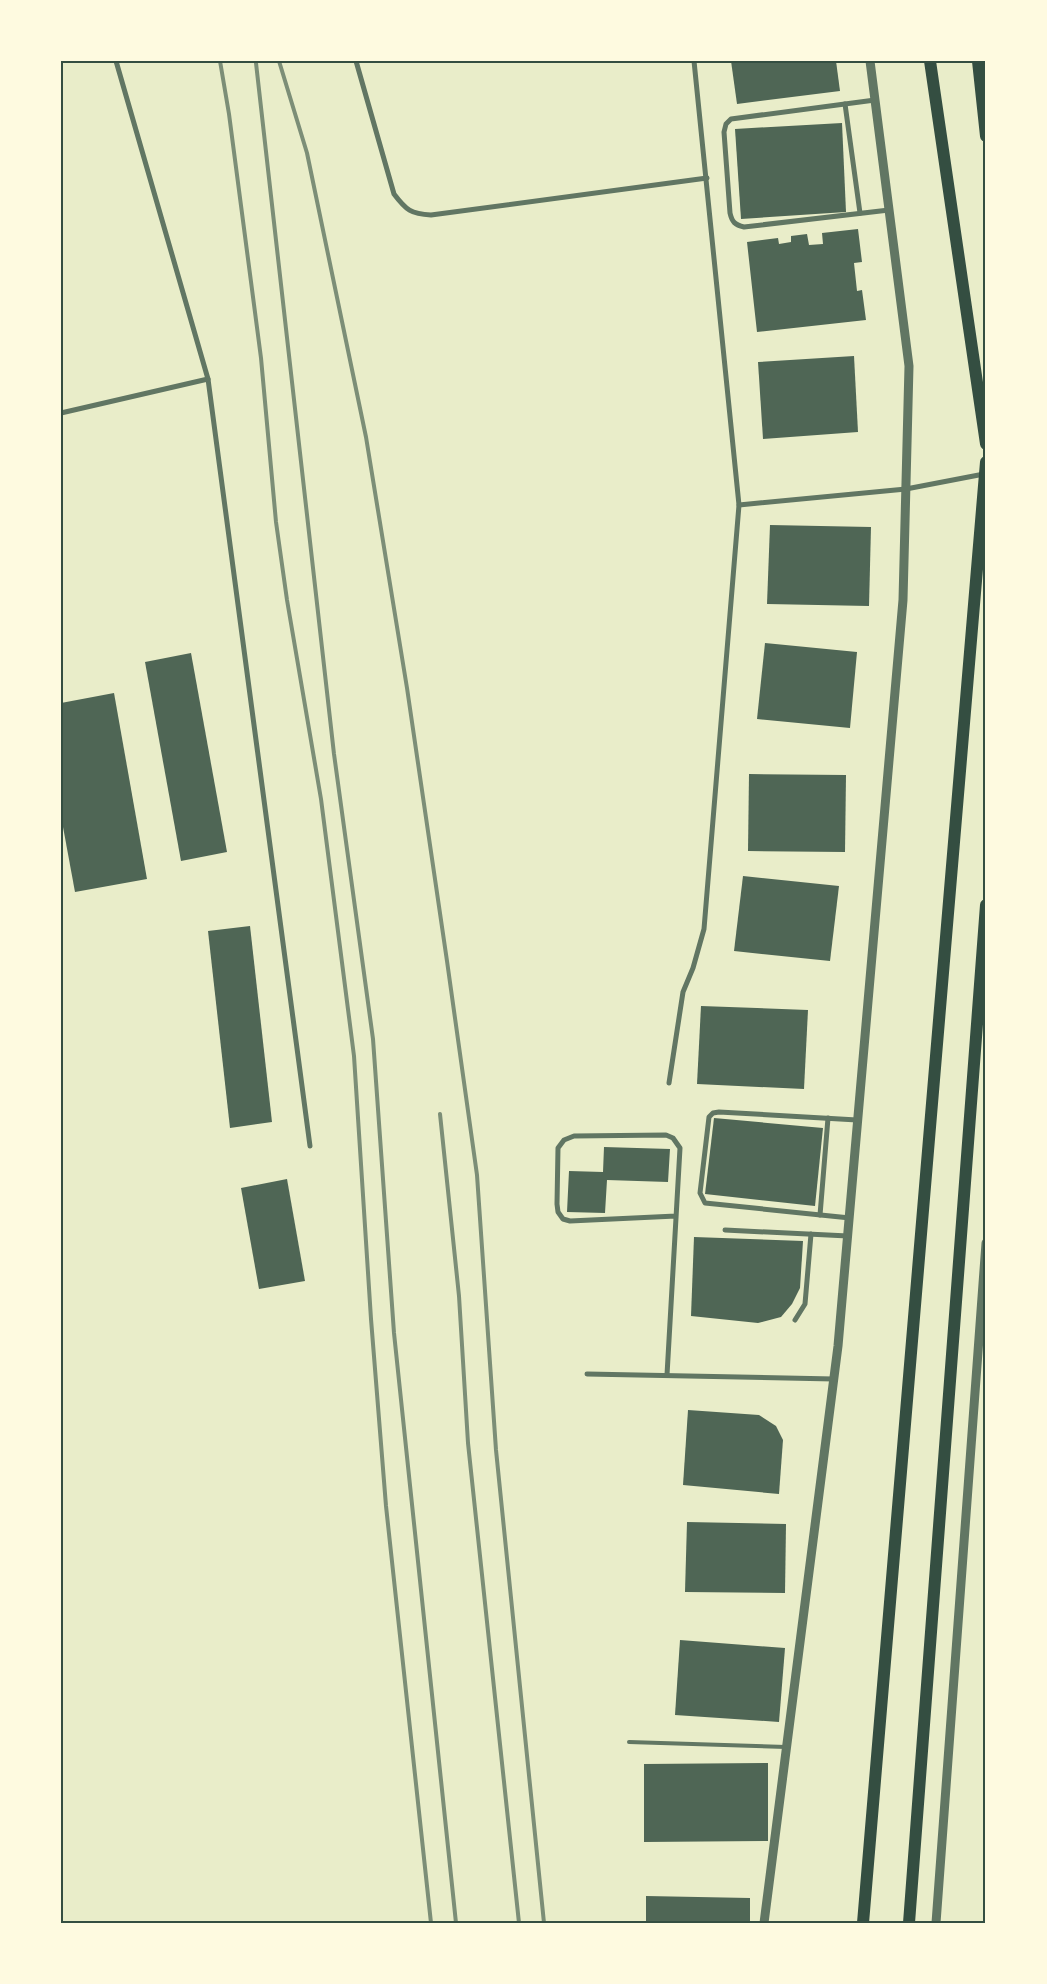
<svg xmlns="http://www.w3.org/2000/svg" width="1047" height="1984" font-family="'DM Sans',sans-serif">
<rect width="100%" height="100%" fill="#e9edc9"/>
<g fill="#4f6655">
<polygon points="731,61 836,61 840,91 737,104"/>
<polygon points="842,123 846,212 741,219 735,129"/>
<polygon points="858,229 862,262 854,263 857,291 862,290 866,320 757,332 747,242 778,238 779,244 791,242 791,236 807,234 809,245 823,244 822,233"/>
<polygon points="854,356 858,432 763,439 758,362"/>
<polygon points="770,525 871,527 869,606 767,604"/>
<polygon points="765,643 857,652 850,728 757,719"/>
<polygon points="191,653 227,852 181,861 145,662"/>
<polygon points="114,693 147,879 75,892 61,816 61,703"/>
<polygon points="749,774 846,775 845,852 748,851"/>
<polygon points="743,876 839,886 830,961 734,951"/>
<polygon points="250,926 272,1122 230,1128 208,931"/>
<polygon points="701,1006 808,1010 804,1089 697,1084"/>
<polygon points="714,1118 823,1128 815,1206 705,1194"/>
<polygon points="604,1147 670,1149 668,1182 607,1180 605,1213 567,1212 569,1171 603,1172"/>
<polygon points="287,1179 305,1281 259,1289 241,1188"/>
<polygon points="694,1237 803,1241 800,1288 792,1304 781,1317 758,1323 691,1316"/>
<polygon points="688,1410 759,1415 776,1426 783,1440 779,1494 683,1485"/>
<polygon points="687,1522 786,1524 785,1593 685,1592"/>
<polygon points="680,1640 785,1648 779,1722 675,1715"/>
<polygon points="768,1763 768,1841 644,1842 644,1764"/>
<polygon points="646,1896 750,1898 750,1923 646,1923"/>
</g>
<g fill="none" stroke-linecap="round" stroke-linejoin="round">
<polyline stroke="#617663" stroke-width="4" points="629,1742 786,1747"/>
<g stroke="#617663" stroke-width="5">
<polyline points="116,61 208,379 310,1146"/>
<path d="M356 61 394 194C406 210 411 214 431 215L707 178"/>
<path d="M875 100 731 119 726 124 724 132 730 213C732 222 735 225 744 227L889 210"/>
<polyline points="845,104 860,213"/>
<polyline points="61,413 208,379"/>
<polyline points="739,505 906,489 984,474"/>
<polyline points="669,1083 683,992 693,968 704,929 739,505 694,61"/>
<polyline points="820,1215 828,1118"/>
<polyline points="850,1218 705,1203 700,1193 709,1117 713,1113 719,1112 857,1120"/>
<polyline points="725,1230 848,1236"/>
<polyline points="795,1320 805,1304 811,1234"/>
<polyline points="587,1374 834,1379"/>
<polyline points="667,1375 680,1148 673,1138 666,1135 574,1136 564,1140 558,1148 557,1204 558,1212 563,1219 570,1221 676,1216"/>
</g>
<g stroke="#617663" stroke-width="9">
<polyline points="764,1923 838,1346 903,600 909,366 870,61"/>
<polyline points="936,1923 986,1243"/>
</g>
<g stroke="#344e41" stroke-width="12">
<polyline points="930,61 986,444"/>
<polyline points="978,61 986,136"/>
<polyline points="863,1923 986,462"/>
<polyline points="909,1923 986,905"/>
</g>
<g stroke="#7c8e77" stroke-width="4">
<polyline points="220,61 229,114 261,358 276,522 287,600 321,799 354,1056 371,1319 386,1506 431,1923"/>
<polyline points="279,61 307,153 366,437 407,688 447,961 477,1175 496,1450 544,1923"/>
<polyline points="256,63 334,754 373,1039 394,1333 456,1923"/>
<polyline points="440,1114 459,1296 468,1443 519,1923"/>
</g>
</g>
<rect width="1047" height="1984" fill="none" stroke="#fefae0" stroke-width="125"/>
<rect x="62" y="62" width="922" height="1860" fill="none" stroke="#344e41" stroke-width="2"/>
</svg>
